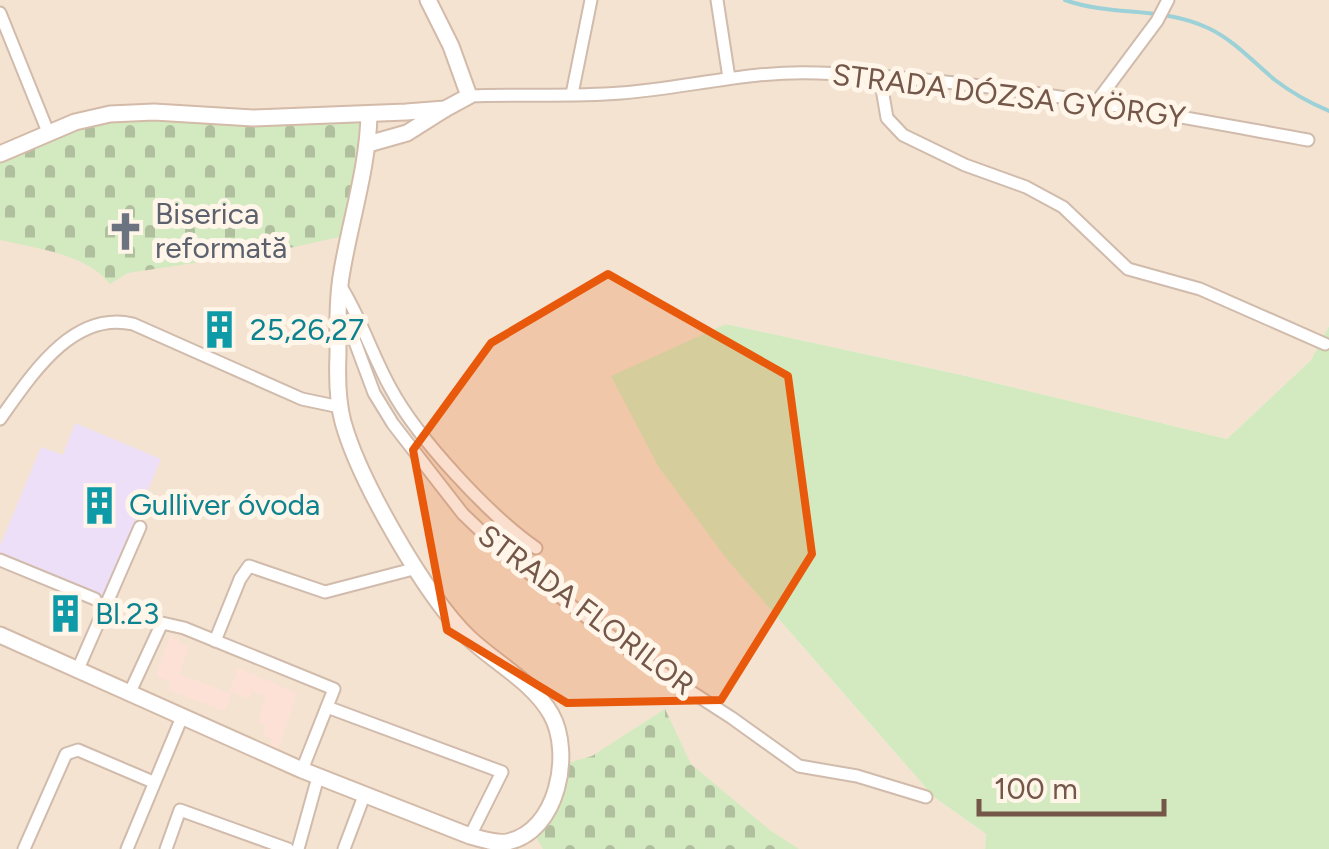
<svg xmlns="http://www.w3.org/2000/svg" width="1329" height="849" font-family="Figtree,sans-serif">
<defs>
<pattern id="cemetery-stones" width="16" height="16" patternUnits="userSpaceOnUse" patternTransform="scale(2.5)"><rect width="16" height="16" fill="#d3eac1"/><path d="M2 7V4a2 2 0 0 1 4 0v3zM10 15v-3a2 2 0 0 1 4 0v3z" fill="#b0c09f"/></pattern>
</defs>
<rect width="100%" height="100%" fill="#fcf1e3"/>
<polygon fill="#f4e3d1" points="0,0 1329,0 1329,326 1311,360 1227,439 966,376 726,324 729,562 934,797 986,834 985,849 0,849"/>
<polygon fill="#fde0d6" points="170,636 189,648 179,674 229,693 238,668 297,693 278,749 270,745 272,739 263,735 266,726 257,723 266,697 252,691 249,699 232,692 225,711 168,690 171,682 156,676"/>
<polygon fill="#eedff8" points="75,423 161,459 103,598 0,556 0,546 41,447 63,455"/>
<polygon fill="#d3eac1" points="726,324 966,376 1227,439 1311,360 1329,326 1329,849 985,849 986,834 934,797 729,562 658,466 611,376"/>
<g fill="url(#cemetery-stones)">
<path d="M369 114 349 235 280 250 128 273 110 284C85 253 37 249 0 240V154L90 117Z"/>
<polygon points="665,709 691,764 771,831 799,849 543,849 531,829 561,765 592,756"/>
</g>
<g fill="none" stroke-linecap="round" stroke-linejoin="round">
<path stroke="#9dd1d8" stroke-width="4" d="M1065 0C1112 17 1163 6 1208 28 1234 40 1253 62 1275 80 1292 93 1310 103 1329 111"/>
<defs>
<g id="street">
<polyline points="717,0 729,78"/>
<polyline points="0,13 48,132"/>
<polyline points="880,77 887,118 903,135 965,165 1026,187 1063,207 1128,269 1200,289 1325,344"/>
<polyline points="572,94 591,0"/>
<path d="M469 96C519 94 570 97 621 93 687 88 751 70 818 73 982 78 1147 111 1308 140"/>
<polyline points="1095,104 1157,21 1168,0"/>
<path d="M340 285C361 318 372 355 391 389 418 439 490 516 536 548"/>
<polyline points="338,312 355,342 374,393 393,424 463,514 507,556 642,660 732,718 799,766 857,776 926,797"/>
<path d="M0 419C31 376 72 310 133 324L302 399 340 407"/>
<polyline points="0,560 95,599"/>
<polyline points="215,641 240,579 249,566 325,592 417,568"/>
<polyline points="78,669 140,527"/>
<polyline points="130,692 162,623 184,628 334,689 302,770"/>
<polyline points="327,707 502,772 470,836"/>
<polyline points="24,849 66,754 78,750 153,782"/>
<polyline points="127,849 182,717"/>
<polyline points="166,849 180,810 288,849"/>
<polyline points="298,849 318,777"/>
<polyline points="344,849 364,796"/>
</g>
<g id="secondary">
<polyline points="368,144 407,133 445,109"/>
<polyline points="0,154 75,122 110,114 154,112 253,118 406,112 445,109 469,96 451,46 428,0"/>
<path d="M0 635 302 770 470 836C482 839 495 844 507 842 558 832 573 753 551 714 532 681 495 663 468 637 425 595 359 480 343 422 337 400 337 377 338 354 338 326 337 298 342 271 351 218 368 167 369 114"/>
</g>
</defs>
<use href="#street" stroke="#d0bbac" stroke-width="15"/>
<use href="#secondary" stroke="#d3baa9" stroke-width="19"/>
<use href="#street" stroke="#fff" stroke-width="11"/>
<use href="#secondary" stroke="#fff" stroke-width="15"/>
</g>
<path fill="#e8590c" fill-opacity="0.2" stroke="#e8590c" stroke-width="8" stroke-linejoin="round" d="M608 274 788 376 812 554 721 700 567 703 447 630 413 450 491 343Z"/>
<defs>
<symbol id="church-bare" viewBox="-9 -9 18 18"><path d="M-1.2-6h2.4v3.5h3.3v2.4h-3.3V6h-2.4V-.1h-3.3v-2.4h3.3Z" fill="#6b7280" stroke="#fff5e9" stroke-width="2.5" paint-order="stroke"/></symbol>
<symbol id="building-bare" viewBox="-9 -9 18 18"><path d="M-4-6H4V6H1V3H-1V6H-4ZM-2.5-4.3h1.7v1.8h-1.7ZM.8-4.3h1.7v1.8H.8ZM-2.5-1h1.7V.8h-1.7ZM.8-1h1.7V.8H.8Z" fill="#0f9aa8" stroke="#fff5e9" stroke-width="2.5" paint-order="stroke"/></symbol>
</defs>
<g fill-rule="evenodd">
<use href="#church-bare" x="98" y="204" width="55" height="55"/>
<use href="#building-bare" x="192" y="302" width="55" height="55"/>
<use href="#building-bare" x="72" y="478" width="55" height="55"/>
<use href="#building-bare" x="38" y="586" width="55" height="55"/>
</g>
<g text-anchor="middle" stroke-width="10" stroke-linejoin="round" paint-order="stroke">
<g font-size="30" fill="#745749" stroke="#fff5e9">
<text transform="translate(1009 96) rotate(7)" y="10">STRADA DÓZSA GYÖRGY</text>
<text transform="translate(586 610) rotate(37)" y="10">STRADA FLORILOR</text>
</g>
<g font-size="30" fill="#5b616d" stroke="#fff5e9" text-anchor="start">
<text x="155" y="224">Biserica<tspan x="155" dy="34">reformată</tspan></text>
</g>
<g font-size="30" fill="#0d838f" stroke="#fff5e9" text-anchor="start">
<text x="250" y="340">25,26,27</text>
<text x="129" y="515">Gulliver óvoda</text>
<text x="95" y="624">Bl.23</text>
</g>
</g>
<path d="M979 799v15h185v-15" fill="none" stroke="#745749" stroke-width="5"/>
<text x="994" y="799" font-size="30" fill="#745749" stroke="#fff5e9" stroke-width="8" paint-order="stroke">100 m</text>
</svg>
